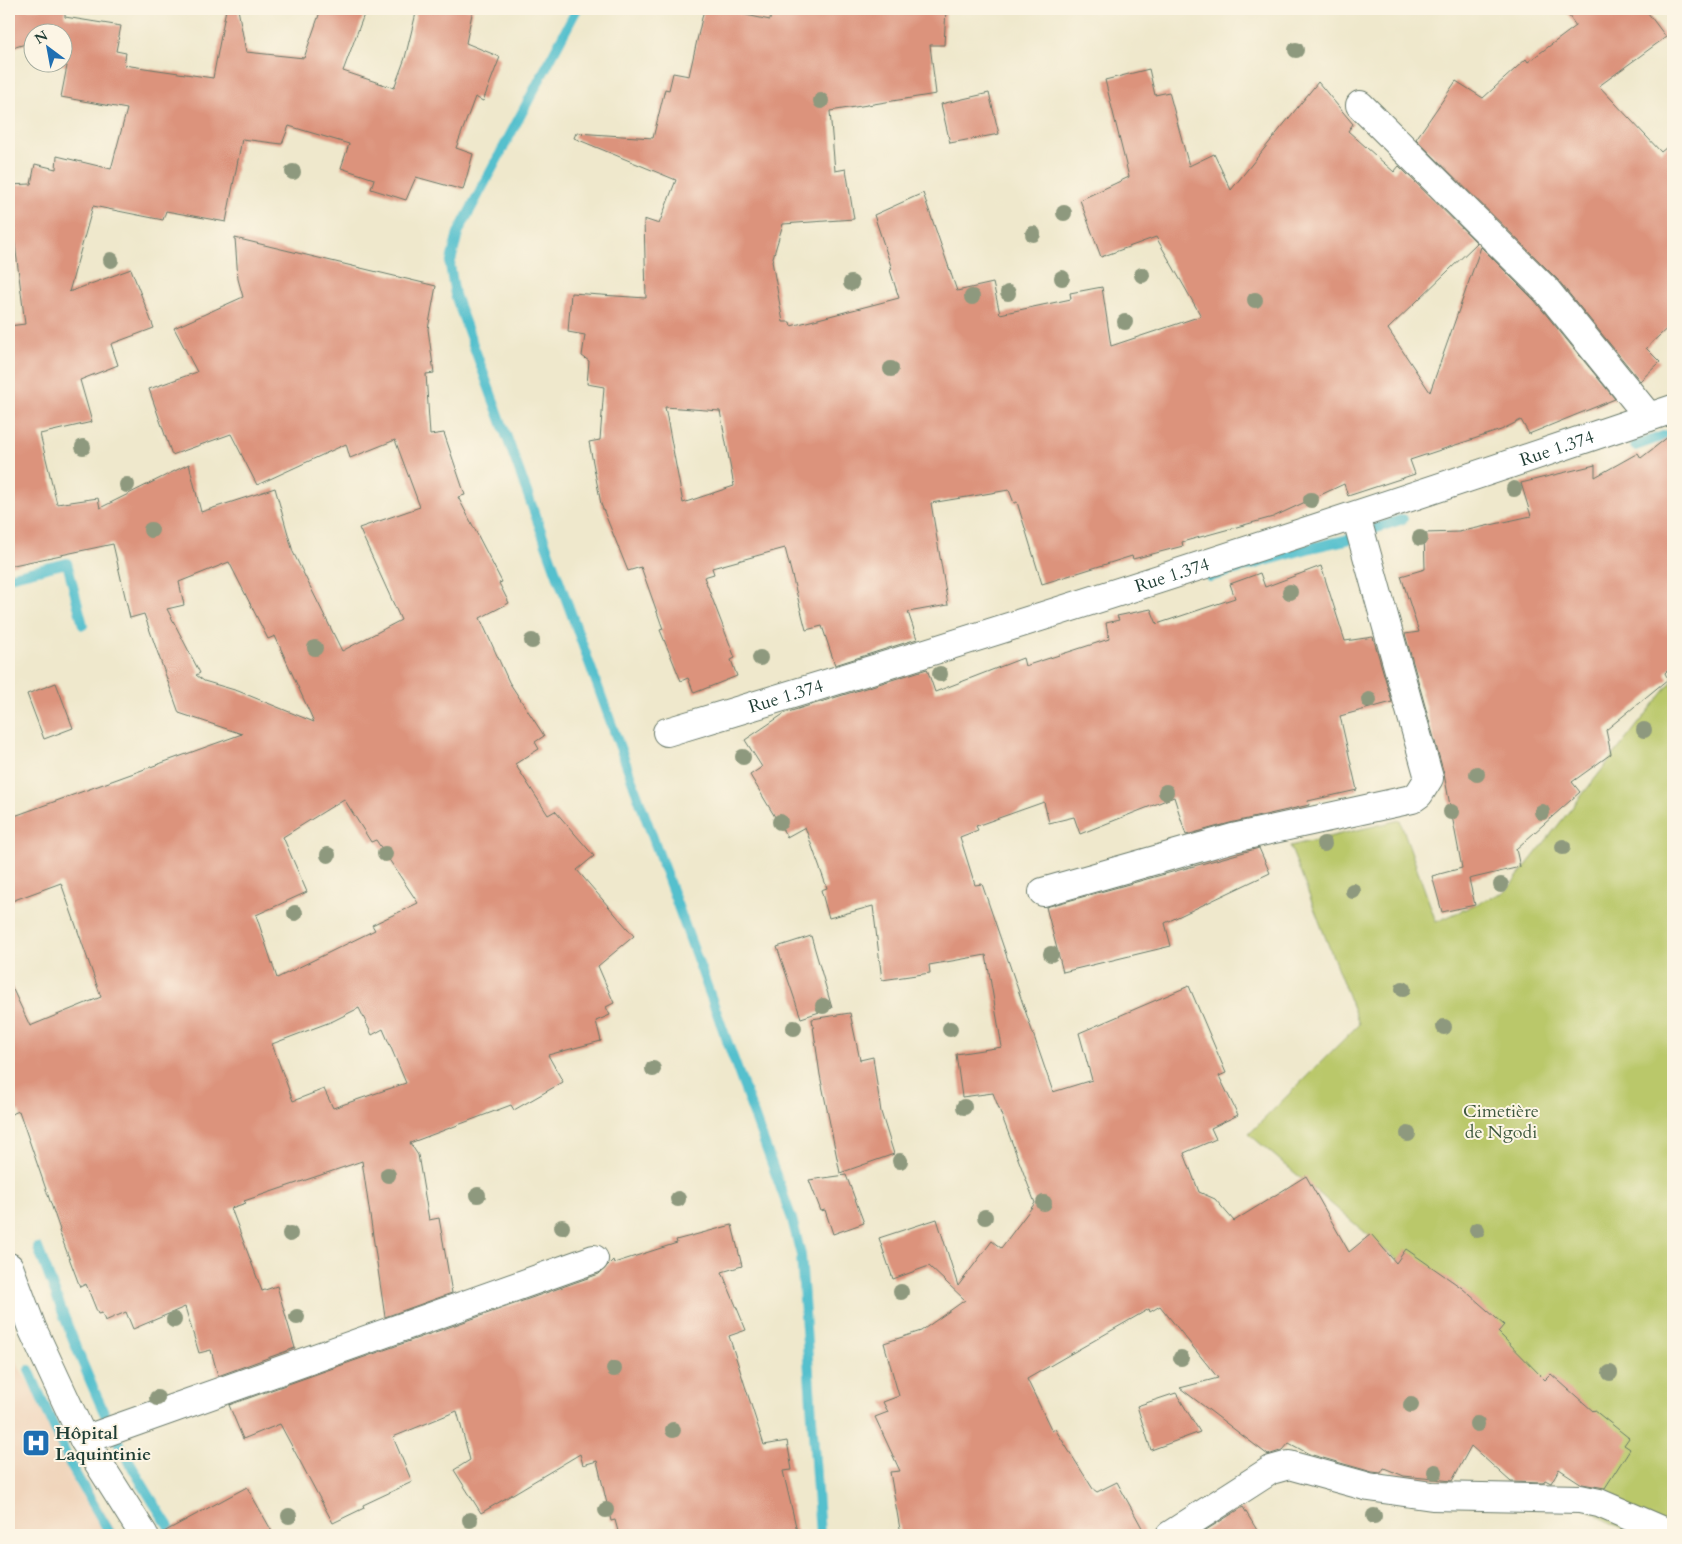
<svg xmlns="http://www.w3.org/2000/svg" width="1682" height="1544" font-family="Cardo,serif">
<rect width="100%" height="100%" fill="#fcf5e5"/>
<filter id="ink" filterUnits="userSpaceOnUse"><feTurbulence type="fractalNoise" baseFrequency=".02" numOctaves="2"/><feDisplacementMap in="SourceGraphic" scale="10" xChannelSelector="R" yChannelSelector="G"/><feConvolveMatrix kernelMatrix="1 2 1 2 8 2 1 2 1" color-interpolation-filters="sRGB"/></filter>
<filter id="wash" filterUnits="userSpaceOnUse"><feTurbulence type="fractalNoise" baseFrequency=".0096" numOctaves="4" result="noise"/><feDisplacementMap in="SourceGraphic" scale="20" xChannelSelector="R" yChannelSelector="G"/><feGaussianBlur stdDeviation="1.12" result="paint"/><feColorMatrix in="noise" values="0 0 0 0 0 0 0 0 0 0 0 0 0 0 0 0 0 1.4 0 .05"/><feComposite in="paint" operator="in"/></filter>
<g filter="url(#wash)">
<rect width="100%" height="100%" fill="#efe8cc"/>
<polygon fill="#f0d5bc" points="9,1350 118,1535 9,1535"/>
<polygon fill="#bac86a" stroke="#6c824f" points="1673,680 1673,1535 1633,1535 1583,1507 1612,1442 1249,1134 1359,1024 1290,846 1400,820 1436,922 1506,891"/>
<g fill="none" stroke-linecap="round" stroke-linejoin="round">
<g stroke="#54c0cd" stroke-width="10">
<polyline points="577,9 458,233 450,265 455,295 792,1219 801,1255 820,1535"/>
<polyline points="1635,446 1666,435"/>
<polyline points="1368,531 1403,519"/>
<polyline points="9,577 67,563 83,625"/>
<polyline points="1210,577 1314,547 1350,539"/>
<path d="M38 1248C59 1302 78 1357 103 1410 122 1453 147 1493 173 1533"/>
<polyline points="29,1370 71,1466 111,1535"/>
</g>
</g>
<g id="blocks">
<g fill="#dc937c" fill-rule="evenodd">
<path d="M9 9H65V17L121 26 116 51 126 53 124 65 213 78 226 9H238L246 52 304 58 321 9H366L343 71 394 88 405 58 417 9H473L466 43 500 57 483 101 475 97 456 148 473 154 463 190 416 177 406 200 371 189 374 179 341 168 349 144 289 126 282 144 242 139 226 222 166 211 163 220 93 206 69 292 131 269 154 328 111 344 118 365 80 380 92 422 40 434 57 504 98 498 100 508 189 464 201 512 275 488 293 552 342 651 401 620 359 528 420 507 395 440 350 458 346 444 257 485 231 434 172 455 149 389 197 372 174 328 243 297 238 279 235 238 436 286 428 329 434 373 426 374 430 435 444 433 465 495 458 497 502 582 499 583 509 603 480 618 509 682 543 734 544 736 535 742 539 749 515 764 548 815 555 811 594 856 577 870 634 936 598 966 614 1003 606 1007 610 1015 596 1021 601 1041 548 1055 563 1082 514 1110 511 1105 410 1143 418 1155 429 1220 439 1218 452 1293 385 1317 362 1161 244 1201 246 1203 231 1208 262 1291 277 1286 295 1348 218 1376 211 1350 199 1353 185 1307 133 1329 126 1312 105 1321 102 1313 98 1314 86 1284 80 1287 59 1231 60 1230 19 1111 9 1115V981L30 1026 101 997 61 883 9 902V818L242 734 179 713 144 614 130 618 113 544 9 566V326L25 324 14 236H9V185L31 184 35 164 56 169 57 156 111 169 127 109 61 97 67 66 45 62H62V32H32V42L9 49ZM229 562 268 639 275 636 314 722 238 691 204 681 196 675 200 673 167 609 184 605 179 582ZM344 799 371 842 376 840 418 903 372 925 375 930 277 978 256 915 307 892 283 837ZM359 1008 372 1035 383 1029 406 1083 333 1108 324 1089 293 1101 272 1044 333 1021Z"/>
<path d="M704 9H717L770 20 771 9H946L944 45H930L936 94 830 111 835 171 846 169 854 219 783 224 772 261 783 322H790L791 326 899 298 890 270 892 269 874 215 923 193 957 291 993 283 1000 314 1071 299 1070 293 1102 287 1111 346 1201 316 1156 237 1101 257 1080 200 1129 177 1105 80 1149 69 1155 95 1169 92 1189 166 1214 154 1231 190 1318 82 1353 124 1348 131 1394 172 1399 166 1477 243 1388 329 1430 392 1481 247 1535 301 1615 399 1529 434 1521 420 1501 430 1410 460 1415 474 1348 496 1344 484 1273 517 1182 542 1183 546 1133 559 1132 556 1042 584 1017 502 1014 503 1009 490 931 503 948 605 908 612 917 639 835 665 822 626 806 630 785 548 712 568 714 574 704 577 735 658 731 660 737 676 694 693 688 678 681 681 660 630 663 629 641 567 628 571 601 504 589 442 600 440 604 387 587 384 589 361 582 356 585 335 568 332 571 293 646 298 644 219 659 224 676 180 574 138 576 133 653 138 665 89 669 90 673 73 689 76ZM665 407 720 411 734 486 683 503Z"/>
<polygon points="1564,9 1645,9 1666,37 1599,86 1661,152 1673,142 1673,323 1646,348 1660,362 1640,381 1558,280 1416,139 1456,81 1483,98 1526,59 1528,62 1576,26"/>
<polygon points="989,93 999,134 950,143 941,104"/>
<polygon points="1673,433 1673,665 1665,673 1668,679 1606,730 1611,754 1572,782 1580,792 1516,849 1520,867 1469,879 1475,905 1442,912 1432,876 1462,868 1444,774 1405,634 1419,632 1401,576 1425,569 1424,533 1459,532 1531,516 1521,483 1595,465 1595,477 1638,453 1641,458"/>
<polygon points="1321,566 1345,641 1373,637 1392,702 1340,716 1357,790 1308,801 1309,805 1230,823 1186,835 1174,797 1080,834 1074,817 1049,823 1044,802 976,826 978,830 960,837 975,885 982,884 1053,1092 1092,1080 1079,1033 1189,986 1226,1073 1219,1076 1238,1115 1211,1128 1216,1139 1184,1153 1199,1192 1215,1199 1234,1221 1306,1176 1349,1252 1371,1234 1396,1263 1406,1249 1462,1288 1504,1325 1498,1332 1545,1380 1551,1374 1593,1411 1594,1410 1629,1438 1624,1445 1630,1449 1605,1488 1582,1484 1559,1469 1551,1483 1545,1480 1543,1483 1511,1482 1471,1446 1452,1481 1404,1476 1384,1468 1381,1473 1372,1472 1309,1454 1289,1443 1283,1450 1268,1455 1180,1388 1218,1378 1160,1306 1150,1312 1149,1309 1027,1379 1052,1431 1055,1429 1093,1489 1097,1492 1117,1482 1146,1535 901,1535 890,1472 900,1471 875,1417 888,1412 883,1402 899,1396 884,1343 921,1331 965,1300 929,1266 893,1279 879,1238 937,1219 958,1286 992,1241 1001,1248 1035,1203 993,1093 962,1097 956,1054 1002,1047 986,955 929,965 930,973 882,980 873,906 829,918 821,890 827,888 805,827 787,837 750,775 762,767 745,740 785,713 927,669 935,692 1023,658 1025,666 1109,639 1106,623 1119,620 1117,616 1151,609 1157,624 1235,598 1230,584 1260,573 1265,587"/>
<polygon points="56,683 73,728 44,739 27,694"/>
<polygon points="1259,848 1270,873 1165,923 1171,946 1063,972 1046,907"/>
<polygon points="811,936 832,1008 801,1018 777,947"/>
<polygon points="850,1013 860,1060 873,1057 881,1112 894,1154 840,1173 820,1075 812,1019"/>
<polygon points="846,1175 864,1223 833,1234 825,1210 821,1211 809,1180"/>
<polygon points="732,1225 742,1266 722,1272 746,1330 729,1336 764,1445 787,1441 792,1470 783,1471 798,1535 619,1535 615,1520 611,1521 597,1461 583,1465 580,1454 481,1513 454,1470 470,1460 457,1411 393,1437 412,1482 363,1505 364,1508 333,1523 280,1424 243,1439 229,1405 599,1274 613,1260 614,1263 677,1243 676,1240"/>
<polygon points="1176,1393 1200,1432 1151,1450 1137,1406"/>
<polygon points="247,1487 274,1535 160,1535 160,1534"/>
<polygon points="1243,1507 1260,1535 1198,1535"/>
</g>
</g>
</g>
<g filter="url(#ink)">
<use href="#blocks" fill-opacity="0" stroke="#687969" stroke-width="1"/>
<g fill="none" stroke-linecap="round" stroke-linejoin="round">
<defs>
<g id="street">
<polyline points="1360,105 1547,291 1649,417"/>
<path id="s1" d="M667 732C1005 631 1340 522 1673 409"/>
<polyline points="1043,892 1233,838 1412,799 1419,794 1429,778 1356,516"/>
<polyline points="84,1440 594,1259"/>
<polyline points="1170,1535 1271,1470 1289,1465 1369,1487 1432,1496 1580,1499 1599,1503 1673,1535"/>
</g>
<polyline id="secondary" points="9,1267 32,1328 84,1440 144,1535"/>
</defs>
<use href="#street" stroke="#687969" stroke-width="30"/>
<use href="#secondary" stroke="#687969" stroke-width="30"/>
<use href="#street" stroke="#fff" stroke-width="28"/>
<use href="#secondary" stroke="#fff" stroke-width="28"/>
</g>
<g fill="#8e997e">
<circle cx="1296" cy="50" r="8"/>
<circle cx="821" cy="101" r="8"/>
<circle cx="293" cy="172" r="8"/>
<circle cx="1064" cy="213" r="8"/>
<circle cx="1033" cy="234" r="8"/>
<circle cx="111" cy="260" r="8"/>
<circle cx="1142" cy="275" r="8"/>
<circle cx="1062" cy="278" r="8"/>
<circle cx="851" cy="283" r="8"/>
<circle cx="1008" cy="293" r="8"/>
<circle cx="972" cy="297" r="8"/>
<circle cx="1255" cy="300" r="8"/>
<circle cx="1125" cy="322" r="8"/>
<circle cx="891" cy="369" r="8"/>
<circle cx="83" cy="447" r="8"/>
<circle cx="127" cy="485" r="8"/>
<circle cx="1514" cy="489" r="8"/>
<circle cx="1311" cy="500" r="8"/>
<circle cx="151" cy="530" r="8"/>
<circle cx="1420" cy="538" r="8"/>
<circle cx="1290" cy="592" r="8"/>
<circle cx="532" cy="641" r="8"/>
<circle cx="315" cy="648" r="8"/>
<circle cx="760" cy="658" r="8"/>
<circle cx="940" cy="674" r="8"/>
<circle cx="1369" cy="700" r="8"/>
<circle cx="1644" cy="730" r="8"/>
<circle cx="743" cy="757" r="8"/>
<circle cx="1477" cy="774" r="8"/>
<circle cx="1166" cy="792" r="8"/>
<circle cx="1451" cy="812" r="8"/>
<circle cx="1542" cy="812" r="8"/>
<circle cx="780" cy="822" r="8"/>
<circle cx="1324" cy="844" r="8"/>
<circle cx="1563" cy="847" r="8"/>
<circle cx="385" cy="854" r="8"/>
<circle cx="328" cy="855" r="8"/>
<circle cx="1501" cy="885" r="8"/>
<circle cx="1353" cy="891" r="8"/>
<circle cx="295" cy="913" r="8"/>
<circle cx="1051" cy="954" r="8"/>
<circle cx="1403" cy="989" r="8"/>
<circle cx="823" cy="1006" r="8"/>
<circle cx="1444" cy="1027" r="8"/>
<circle cx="794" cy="1028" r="8"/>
<circle cx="950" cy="1029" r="8"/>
<circle cx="653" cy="1069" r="8"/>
<circle cx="964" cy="1107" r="8"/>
<circle cx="1408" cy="1134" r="8"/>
<circle cx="900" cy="1161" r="8"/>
<circle cx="388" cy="1175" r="8"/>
<circle cx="478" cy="1195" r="8"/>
<circle cx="678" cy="1199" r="8"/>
<circle cx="1044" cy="1203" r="8"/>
<circle cx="985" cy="1217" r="8"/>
<circle cx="562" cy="1227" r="8"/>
<circle cx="1477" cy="1230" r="8"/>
<circle cx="290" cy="1234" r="8"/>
<circle cx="901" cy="1292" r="8"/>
<circle cx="297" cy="1317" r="8"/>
<circle cx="174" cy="1320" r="8"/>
<circle cx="1181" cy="1358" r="8"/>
<circle cx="614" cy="1369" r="8"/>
<circle cx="1610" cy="1373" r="8"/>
<circle cx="157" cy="1398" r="8"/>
<circle cx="1411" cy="1405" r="8"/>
<circle cx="1477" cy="1424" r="8"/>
<circle cx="673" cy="1430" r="8"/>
<circle cx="1435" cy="1472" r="8"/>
<circle cx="606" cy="1510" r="8"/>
<circle cx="289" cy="1516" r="8"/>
<circle cx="1374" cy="1516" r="8"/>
<circle cx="470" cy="1520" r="8"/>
</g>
</g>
<defs>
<symbol id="hospital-square" viewBox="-11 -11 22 22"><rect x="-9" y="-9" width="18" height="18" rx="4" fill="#1f6fb2" stroke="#fcf5e5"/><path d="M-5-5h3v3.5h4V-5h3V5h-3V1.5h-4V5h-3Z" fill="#fff"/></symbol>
</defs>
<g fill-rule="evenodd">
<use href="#hospital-square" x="20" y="1427" width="32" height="32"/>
</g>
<g text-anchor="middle" stroke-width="4" stroke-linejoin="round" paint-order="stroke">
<g font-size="18" fill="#1f3d34" stroke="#fcf5e5">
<text dy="6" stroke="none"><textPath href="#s1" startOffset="934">Rue 1.374</textPath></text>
<text dy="6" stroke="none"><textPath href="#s1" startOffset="529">Rue 1.374</textPath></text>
<text dy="6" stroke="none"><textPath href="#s1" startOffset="124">Rue 1.374</textPath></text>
</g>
<g font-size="18" fill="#3e593f" stroke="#fcf5e5">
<text x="1501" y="1117">Cimetière<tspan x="1501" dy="21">de Ngodi</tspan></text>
</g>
<g font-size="18" font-weight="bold" fill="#1f3d34" stroke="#fcf5e5" text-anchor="start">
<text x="55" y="1439">Hôpital<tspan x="55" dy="21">Laquintinie</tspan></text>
</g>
</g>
<rect width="1682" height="1544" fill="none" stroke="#fcf5e5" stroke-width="30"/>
<g transform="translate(48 48) rotate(328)"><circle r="24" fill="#fcf5e5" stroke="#a4ab9e"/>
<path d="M0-4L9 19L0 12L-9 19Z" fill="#1f6fb2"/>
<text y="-8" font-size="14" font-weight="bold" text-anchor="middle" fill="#1f3d34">N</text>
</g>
</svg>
